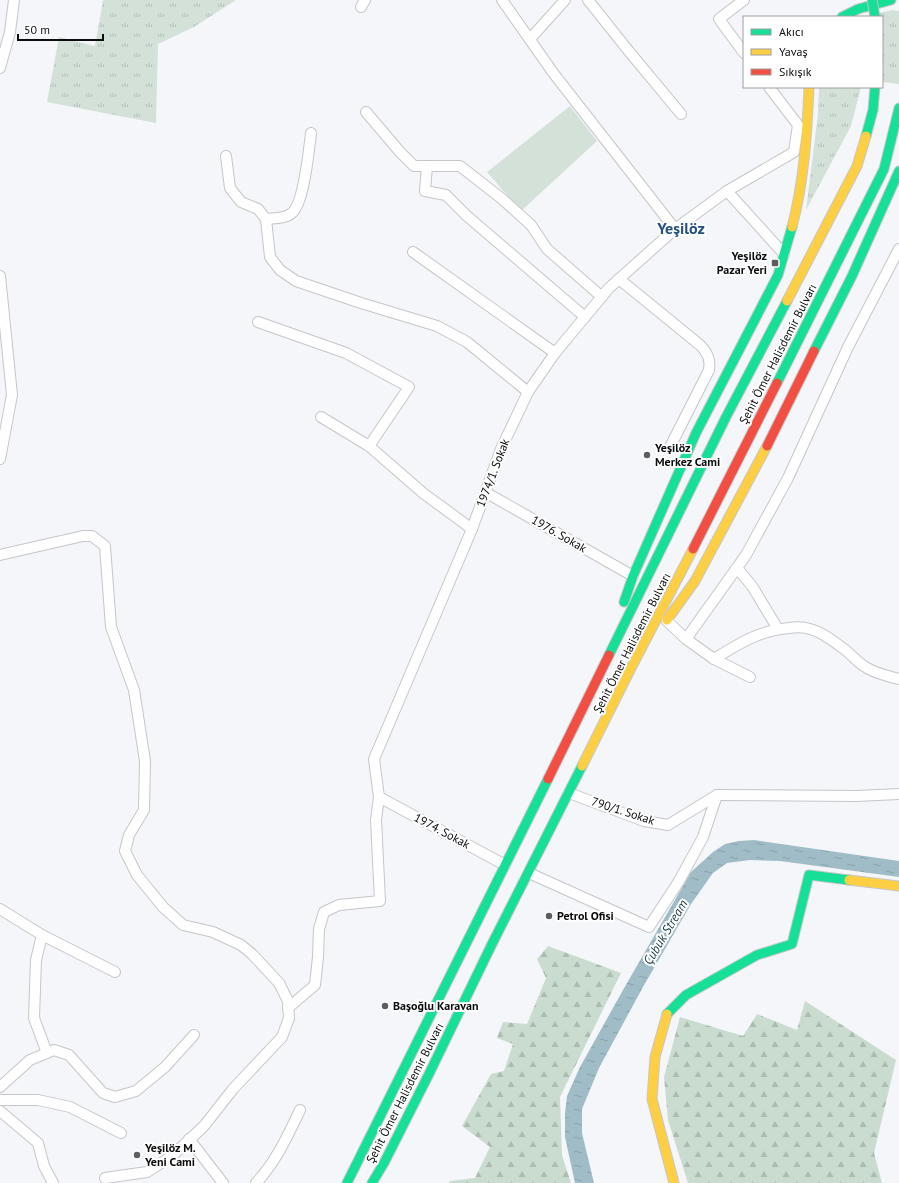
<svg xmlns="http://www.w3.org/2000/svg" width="899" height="1183" font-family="'PT Sans',sans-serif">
<defs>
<pattern id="grass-tufts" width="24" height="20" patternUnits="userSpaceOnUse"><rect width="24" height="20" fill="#d3e1d9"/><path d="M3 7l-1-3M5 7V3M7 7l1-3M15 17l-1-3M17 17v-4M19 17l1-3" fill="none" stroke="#b4c0b9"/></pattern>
<pattern id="forest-firs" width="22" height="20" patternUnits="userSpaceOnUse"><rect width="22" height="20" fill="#cadcd0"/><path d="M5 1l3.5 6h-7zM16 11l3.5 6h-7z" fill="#acbcb1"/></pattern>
<pattern id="water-ripples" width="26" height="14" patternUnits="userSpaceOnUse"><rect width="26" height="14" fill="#a0bdc7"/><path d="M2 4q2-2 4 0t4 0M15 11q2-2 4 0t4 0" fill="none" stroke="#88a1aa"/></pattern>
</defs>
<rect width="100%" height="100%" fill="#f5f6fa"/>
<g fill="url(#grass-tufts)">
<polygon points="103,0 236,0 194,27 158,44 156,123 47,102 59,37 95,46"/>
<polygon points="892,10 899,11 899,84 882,82 882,17 864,17"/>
<polygon points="819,87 861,87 851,126 806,210 818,114"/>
</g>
<g fill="url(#forest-firs)">
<polygon points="548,946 621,973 560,1097 562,1155 571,1183 449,1183 450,1181 475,1178 490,1147 462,1126 491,1074 504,1071 513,1044 497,1038 503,1022 527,1024 546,978 537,959"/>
<polygon points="805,1001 896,1060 874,1153 882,1183 688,1183 668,1120 664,1077 680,1017 743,1036 757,1014 797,1030"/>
</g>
<polygon fill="#d3e1d9" points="570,106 597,141 521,211 487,172"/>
<polygon fill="url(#water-ripples)" points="754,840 899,861 899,877 780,861 750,860 727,863 713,873 691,904 643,987 599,1068 582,1109 582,1133 594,1183 575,1183 565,1137 565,1113 567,1096 580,1067 623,990 691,872 713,852 725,844 739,841"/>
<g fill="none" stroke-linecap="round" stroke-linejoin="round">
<defs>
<g id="street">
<polyline points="502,0 554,74 675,229"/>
<polyline points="588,0 627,49 681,114"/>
<polyline points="744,0 719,19 744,53"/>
<polyline points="361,7 365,0"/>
<polyline points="530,39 565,0"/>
<polyline points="0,68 10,32 14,0"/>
<polyline points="769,87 798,125 794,152 727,191 784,254"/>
<polyline points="366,112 400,152 414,166 460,166 501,198 531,225 547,249 602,297"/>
<polyline points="226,156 230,188 241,202 258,209 266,219 270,257 280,270 296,281 361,303 437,326 467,342 528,392"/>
<polyline points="427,166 425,191 446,195 467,216 585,317"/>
<path d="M266 219C275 218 286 219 293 212 304 201 309 150 311 133"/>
<polyline points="413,252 555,353"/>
<polyline points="0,276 12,395 0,459"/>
<path d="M619 279 700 345C707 352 711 359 709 370L670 447"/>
<polyline points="258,322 346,353 409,387 369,446"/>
<polyline points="321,417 369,446 423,493 472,529"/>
<polyline points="485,492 633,576"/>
<polyline points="0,555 83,536 92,536 105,546 111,627 134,690 145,761 144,810 129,835 125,851 137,875 163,907 183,925 213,932 241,945 252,954 279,983 288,1001 289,1018 282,1037 233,1089 204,1126 172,1156 147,1172 105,1178"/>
<polyline points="737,568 752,586 778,629"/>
<polyline points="667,621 686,639 714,659 750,677"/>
<polyline points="686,639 746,555 788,478 848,347 899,249"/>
<path d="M714 659C738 644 760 630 789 628 796 627 803 627 810 629 822 632 833 641 844 649 852 655 858 663 867 668 877 674 888 676 899 679"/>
<polyline points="569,793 644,821 668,825 717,795"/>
<polyline points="717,795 856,796 899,794"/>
<polyline points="379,797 505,865"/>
<polyline points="529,873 649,927 679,881 703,837 717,795"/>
<polyline points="0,909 42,935 36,960 34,1018 47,1053"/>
<polyline points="42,935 115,972"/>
<polyline points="288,1008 315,985 318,957 319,929 324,912 339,905 380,901 376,820 379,797 374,759 472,529 501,449 528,392 555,353 609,288 675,229 727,191"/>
<polyline points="0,1087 30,1060 54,1050 69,1055 103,1093 115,1097 136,1091 165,1067 194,1035"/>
<polyline points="0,1100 38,1100 70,1107 121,1133"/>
<polyline points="0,1111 38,1143 44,1166 53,1183"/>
<polyline points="189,1139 223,1183"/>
<path d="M256 1183C276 1162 288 1135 300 1110"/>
</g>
<g id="fast">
<polyline points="842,17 858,9 891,0"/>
<polyline points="866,136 873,110 875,87"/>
<polyline points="814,351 852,276 899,171"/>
<polyline points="777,383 884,169 899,108"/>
<polyline points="624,602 633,576 696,433 778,275 792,227"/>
<polyline points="609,655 726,417 787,301"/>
<polyline points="667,1014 686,995 757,955 792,944 809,875 849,880"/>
<polyline points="347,1183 548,779"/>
<polyline points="372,1183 384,1163 429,1074 492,944 582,766"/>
</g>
<g id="slow">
<path d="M792 227C804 182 807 134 809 87"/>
<polyline points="787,301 857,166 866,136"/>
<polyline points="667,620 695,581 767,446"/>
<polyline points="582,766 629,672 693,549"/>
<polyline points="849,880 899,886"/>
<polyline points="667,1014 655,1057 652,1099 674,1183"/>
</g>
<g id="jam">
<polyline points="767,446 814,351"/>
<polyline points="693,549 777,383"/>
<polyline points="548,779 609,655"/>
</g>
</defs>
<use href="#street" stroke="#c6c6c9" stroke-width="12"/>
<use href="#fast" stroke="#c6c6c9" stroke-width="11"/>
<use href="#slow" stroke="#c6c6c9" stroke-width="11"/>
<use href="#jam" stroke="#c6c6c9" stroke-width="11"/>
<use href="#street" stroke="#fefefe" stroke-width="10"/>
<use href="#fast" stroke="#16e098" stroke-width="9"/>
<use href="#slow" stroke="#ffcf43" stroke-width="9"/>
<use href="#jam" stroke="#f24e42" stroke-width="9"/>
<defs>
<polyline id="fast-bridge" points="872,0 875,17"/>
</defs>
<use href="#fast-bridge" stroke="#c5bec2" stroke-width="11" stroke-linecap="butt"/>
<use href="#fast-bridge" stroke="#16e098" stroke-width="9"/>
</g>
<g fill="#5d5e61" stroke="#fff" stroke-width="1.5">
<rect x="771" y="259" width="8" height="8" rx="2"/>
<circle cx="647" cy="455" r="4"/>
<circle cx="549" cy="916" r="4"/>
<circle cx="385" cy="1006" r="4"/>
<circle cx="137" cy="1155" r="4"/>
</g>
<g text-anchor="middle" stroke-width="4" stroke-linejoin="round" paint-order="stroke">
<g font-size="12" font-weight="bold" fill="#0b0c0e" stroke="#fff" text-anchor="start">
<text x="767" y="260" text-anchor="end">Yeşilöz<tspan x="767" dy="14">Pazar Yeri</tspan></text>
<text x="655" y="452">Yeşilöz<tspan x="655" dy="14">Merkez Cami</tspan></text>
<text x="557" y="920">Petrol Ofisi</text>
<text x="393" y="1010">Başoğlu Karavan</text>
<text x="145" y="1152">Yeşilöz M.<tspan x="145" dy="14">Yeni Cami</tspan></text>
</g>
<g font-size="12" fill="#0b0c0e" stroke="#fff">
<text transform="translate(778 354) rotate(-63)" y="4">Şehit Ömer Halisdemir Bulvarı</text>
<text transform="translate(493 473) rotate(-69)" y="4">1974/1. Sokak</text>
<text transform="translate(559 534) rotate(30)" y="4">1976. Sokak</text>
<text transform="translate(632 643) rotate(-63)" y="4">Şehit Ömer Halisdemir Bulvarı</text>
<text transform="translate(623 811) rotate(18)" y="4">790/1. Sokak</text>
<text transform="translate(442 831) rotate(28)" y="4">1974. Sokak</text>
<text transform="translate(405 1093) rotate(-63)" y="4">Şehit Ömer Halisdemir Bulvarı</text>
</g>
<g font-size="13" font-style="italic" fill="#123943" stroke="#fff">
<text transform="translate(665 932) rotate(-59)" y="5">Çubuk Stream</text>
</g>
<g font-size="16" font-weight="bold" fill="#215185" stroke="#fff">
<text x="681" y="234">Yeşilöz</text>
</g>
</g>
<rect x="743" y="16" width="140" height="72" fill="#ffffff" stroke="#9d9e9f"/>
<rect x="751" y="29" width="20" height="6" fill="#16e098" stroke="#9d9e9f"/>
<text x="779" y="36" font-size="12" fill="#0b0c0e">Akıcı</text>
<rect x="751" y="49" width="20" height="6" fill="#ffcf43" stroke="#9d9e9f"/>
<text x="779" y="56" font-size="12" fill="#0b0c0e">Yavaş</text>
<rect x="751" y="69" width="20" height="6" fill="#f24e42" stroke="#9d9e9f"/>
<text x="779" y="76" font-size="12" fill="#0b0c0e">Sıkışık</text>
<path d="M18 34v6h85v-6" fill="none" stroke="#0b0c0e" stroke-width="2"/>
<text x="24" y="34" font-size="12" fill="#0b0c0e" stroke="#ffffff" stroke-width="3" paint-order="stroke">50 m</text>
</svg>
